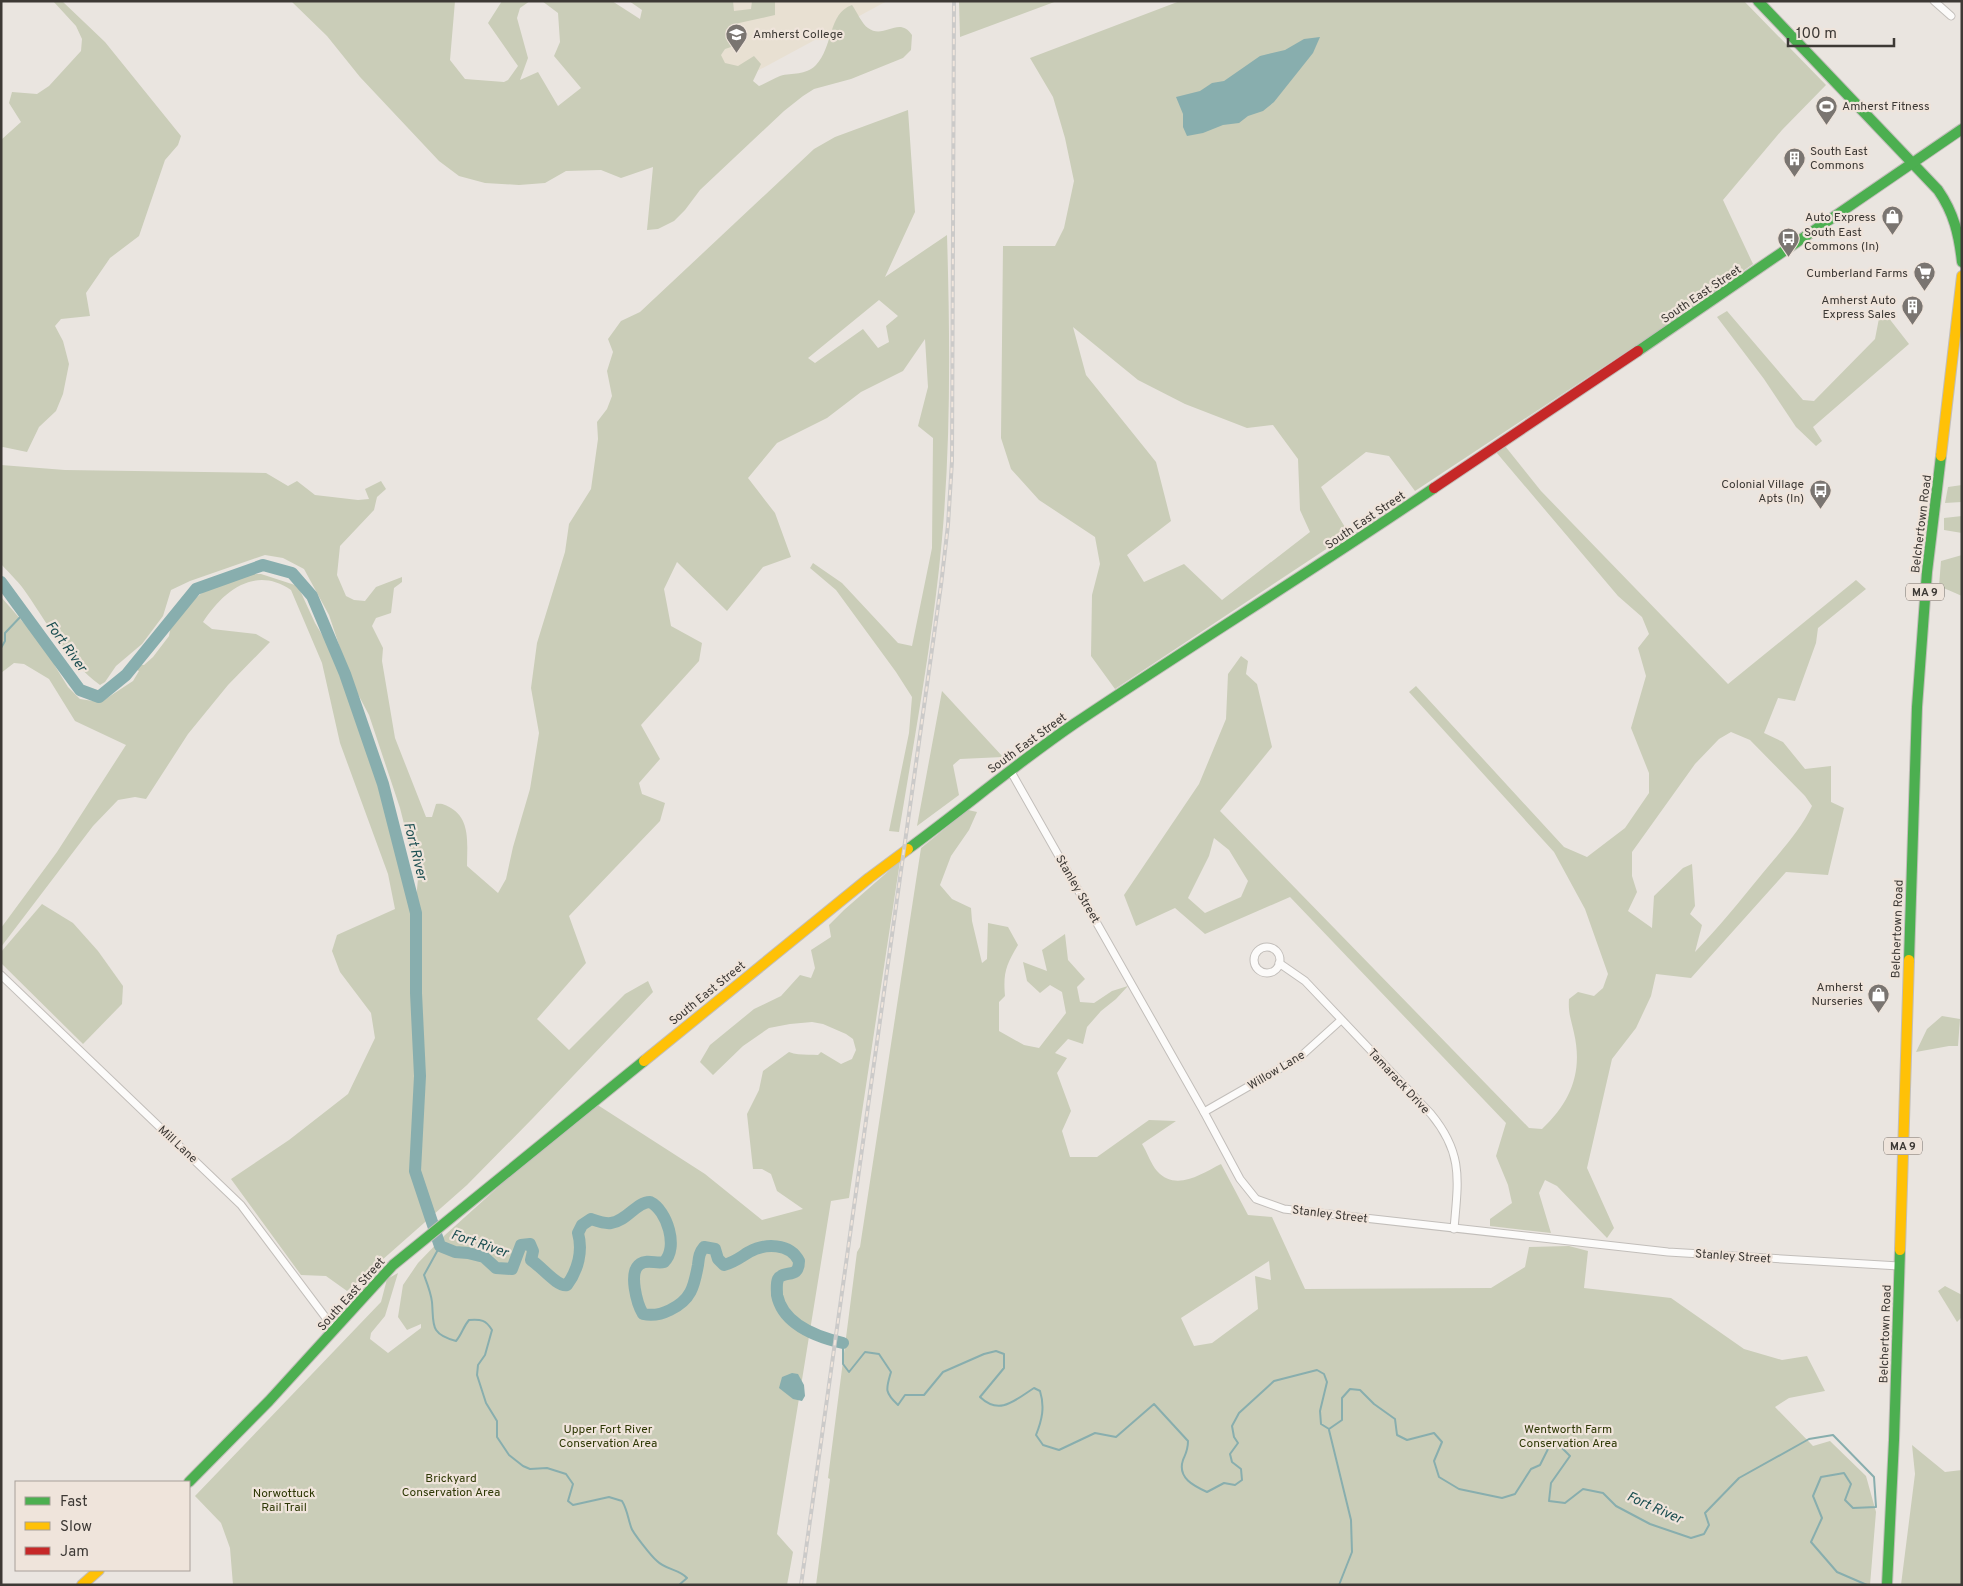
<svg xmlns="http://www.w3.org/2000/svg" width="1963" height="1586" font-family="Overpass,sans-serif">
<rect width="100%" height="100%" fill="#eae5e0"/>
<polygon fill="#e8e0d2" points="676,1 887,1 685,110"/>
<g fill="#cacdb8" fill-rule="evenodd">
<polygon points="53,1 62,1 105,42 181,136 178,145 165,160 139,236 110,258 86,293 90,316 61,319 55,326 63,341 69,364 63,394 56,411 39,427 27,452 3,447 1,448 1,140 21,122 9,103 12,92 37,94 49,86 81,51 82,39 76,26"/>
<path d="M291 1H455L450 60 465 79 504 82 508 80 518 66 488 23 502 1H530L520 8 517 18 528 58 520 80 538 72 558 106 581 88 554 56 560 42 558 13 542 1H612L640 19 642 10 629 1H733L734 11 751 9 752 1H775V15L739 23 730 29 734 33 743 36V43L725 49 721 55 725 63 738 66 754 56 761 64 753 81 759 86C766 83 773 79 780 76 793 72 805 76 816 65 833 48 828 13 852 5 857 12 862 24 868 28 884 40 899 15 912 35L911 50 903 58 851 79 814 89 803 96 784 111 700 190 685 210 674 221 658 229 647 230 653 167 621 178 601 170 566 171 545 183 519 185 485 183 459 176 439 161 360 77 327 36Z"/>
<polygon points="959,1 1057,1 960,37"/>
<path d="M1180 1H1744L1826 85 1782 130 1723 200 1753 264 1670 323 1415 491 1389 456 1366 452 1321 487 1349 534 1115 689 1091 656 1092 595 1100 564 1095 537 1039 500 1011 469 1001 438 1003 246H1055L1064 228 1074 181 1065 138 1053 97 1030 58ZM1073 327 1138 380 1185 404 1247 428 1273 425 1298 459 1300 510 1310 532 1222 600 1184 564 1144 582 1127 555 1171 521 1156 462 1086 375Z"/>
<path d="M908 110 915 212 885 277 947 235C950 336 951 438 942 539 933 637 915 735 899 832L889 831 909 733 912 697 896 672 836 590 810 568 813 563 842 583 898 643 912 646 932 548 933 438 918 426 928 387 925 339 903 371 861 392 827 418 777 443 748 478 775 513 791 557 763 567 727 611 677 562 664 589 671 626 702 643 699 661 641 725 660 759 639 783 642 794 665 803 660 821 569 916 586 963 537 1019 569 1050 625 994 648 981 653 992 533 1118 467 1185 347 1291 326 1276 301 1275 231 1179 289 1140 348 1094 375 1038 371 1013 340 972 332 951 337 935 395 909 388 874 340 743 322 663 291 590C255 565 223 591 203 622L212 629 256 634 270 642 228 685 188 734 146 799 135 797 118 800 93 826 1 947V928L57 852 126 745 75 721 49 679 24 664 14 663 1 673V592L2 598 50 653 55 666 68 687 80 699 93 701 104 700 133 681 139 671 130 666 133 664 144 665 153 657 169 636 171 625 181 611 204 591 252 574H261L298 586 315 623 333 653 380 780 395 811 406 866 413 934 411 956 422 958 420 920 416 899 418 879 400 808 369 715 351 681 329 615 304 569 283 558 265 555 190 581 171 590 163 616 142 644 116 666 105 682 100 685C68 662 49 626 27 594 20 583 10 574 1 564V465L65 470 266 473 288 486 297 481 315 495 358 500 369 499 365 489 381 481 386 489 377 497 374 510 340 546 337 575 346 596 354 600 365 601 376 587 402 577V582L394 588 391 613 376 618 372 626 383 648 382 661 395 738 426 817H432L436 804C443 803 445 805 451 808 471 820 467 845 467 866L498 893 506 879 513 847 530 789 539 733 531 688 537 643 565 552 569 524 591 489 598 439 597 422 607 409 612 396 607 371 613 352 608 339 621 321 640 312 814 149 835 137ZM879 300 898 316 886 326 889 342 878 348 863 329 815 363 808 358Z"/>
<polygon points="1881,308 1909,344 1813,427 1822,441 1816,446 1796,427 1764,379 1717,317 1727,311 1803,400 1814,401 1875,339"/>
<path d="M1505 446 1541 491 1728 684 1856 580 1866 589 1818 628 1816 643 1795 701 1778 698 1764 733 1783 742 1805 769 1831 766V802L1844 808 1828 875 1786 872 1691 978 1656 974 1651 996 1636 1028 1612 1059 1587 1168 1614 1228 1607 1238 1557 1186 1545 1180 1539 1193 1551 1233 1490 1226V1219L1512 1203 1508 1185 1496 1156 1506 1123 1290 897 1205 934 1175 908 1136 926 1124 895 1199 784 1226 719 1228 674 1241 656 1248 661 1246 674 1257 684 1272 747 1220 811 1529 1128 1542 1129C1571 1102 1583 1072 1574 1033 1571 1019 1568 1013 1569 999L1578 992 1594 996 1603 988 1608 974 1585 909 1554 852 1409 692 1416 686 1564 847 1587 857 1625 828 1649 793V773L1631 728 1646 676 1638 648 1649 634 1642 617 1618 596 1496 452ZM1731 732 1750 740 1805 796 1812 806C1800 831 1780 852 1762 874 1740 901 1719 927 1695 952L1702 925 1690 914 1695 906 1692 864 1683 868 1654 896 1652 928 1628 911 1637 892 1632 876V852L1695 764 1719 739ZM1214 838 1229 850 1248 881 1241 897 1205 913 1188 898 1209 856Z"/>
<polygon points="1962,485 1962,502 1945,503 1948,487"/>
<polygon points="1962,516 1962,533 1944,530 1944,518"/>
<polygon points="1962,555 1962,596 1939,586 1941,561"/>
<polygon points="942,691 1003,757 960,759 953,765 959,795 917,826"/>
<path d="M968 810 977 812 969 830 951 856 940 885 952 899 971 908 972 921 982 963 987 959 988 923 1008 927 1018 945C1006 965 1003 973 1005 996L999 1002V1031L1024 1045 1039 1048 1066 1013 1062 992 1050 985 1040 993 1027 981 1023 962 1047 971 1042 950 1065 934 1068 960 1085 979 1077 987 1080 1002 1094 1003 1112 991 1128 986 1116 999 1101 1011 1087 1027 1083 1044 1068 1039 1055 1053 1067 1058 1057 1073 1071 1111 1062 1131 1070 1157H1097L1149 1120 1176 1121 1142 1144C1147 1152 1151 1164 1157 1171 1176 1192 1201 1174 1221 1164L1248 1215 1272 1217 1305 1289 1491 1288 1525 1267 1529 1247 1569 1246 1588 1251 1584 1288 1671 1298 1744 1349 1782 1360 1807 1356 1825 1391 1789 1398 1775 1407 1813 1446 1830 1441 1866 1476 1876 1512 1870 1585H816L830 1479 828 1478 857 1252 860 1247 921 848ZM1269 1261 1271 1280 1255 1276 1258 1309 1212 1343 1194 1346 1181 1318Z"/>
<path d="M900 861 849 1198 831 1201 777 1534 793 1552 787 1585H233L230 1548 221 1523 195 1496 381 1302 387 1279 398 1273 385 1316 371 1333 370 1339 388 1353 421 1328V1324L407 1330 398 1317 403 1285 418 1263 445 1235 593 1102 705 1174 762 1220 803 1209 777 1191 771 1174 762 1169H753L747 1114 759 1090 763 1071 789 1052C798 1056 808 1054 818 1055L821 1052 841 1064 852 1059 856 1050 853 1039 846 1034 823 1024 812 1022 790 1024 769 1028 743 1046 713 1075 700 1062 710 1045 754 1009 781 996 800 975 811 978 815 968 811 950 831 937 829 925 844 910Z"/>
<polygon points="42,904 73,923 98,951 123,986 122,1004 83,1044 1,963 1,952"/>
<polygon points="1942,1016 1960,1019 1958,1046 1949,1046 1916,1052 1927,1029"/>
<polygon points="1945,1286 1962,1295 1962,1317 1957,1322 1938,1291"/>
<polygon points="1912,1445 1945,1472 1962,1470 1962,1585 1901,1585 1915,1474"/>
</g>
<g fill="#88aeae">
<polygon points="1320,37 1313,53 1274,102 1263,111 1248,116 1239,123 1223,125 1203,133 1187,136 1183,127 1183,114 1176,97 1200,91 1212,83 1224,81 1260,56 1285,50 1304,39"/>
<polygon points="792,1373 798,1374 804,1385 805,1396 802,1401 793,1399 779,1388 782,1377"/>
</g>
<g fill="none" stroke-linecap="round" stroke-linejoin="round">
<g stroke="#88aeae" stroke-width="2">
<polyline points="1,648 5,641 5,633 24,613"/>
<path d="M440 1246 424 1275C427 1283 431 1293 432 1302 434 1324 429 1334 456 1341 462 1334 463 1327 469 1320 481 1319 486 1320 492 1330L485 1355 478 1365 477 1375 486 1403 497 1421V1437L509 1455 523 1466 530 1469 547 1468 566 1474 573 1484 568 1501 573 1505 609 1497 622 1501C627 1509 628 1518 631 1527 632 1532 652 1557 657 1561 666 1570 679 1569 687 1578L679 1585"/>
<path d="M843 1343V1364L849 1372 865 1352 879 1354 891 1372C886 1389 884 1392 898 1405L905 1395H924L943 1372 984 1354 996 1351 1004 1354V1368L980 1397C1000 1416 1015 1400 1034 1388L1040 1391C1045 1407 1042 1420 1036 1435L1043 1445 1059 1450 1095 1433 1116 1437 1154 1404 1188 1441C1188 1450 1186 1453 1183 1460 1177 1478 1194 1486 1207 1492L1224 1483 1235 1485 1242 1480 1241 1469 1232 1462 1230 1454 1238 1443 1234 1437 1232 1426 1239 1413 1274 1381 1317 1370 1324 1374 1327 1382 1320 1411 1321 1424 1329 1429 1342 1420V1398L1350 1389 1360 1390 1374 1404 1395 1419 1397 1435 1407 1440 1434 1433 1442 1442 1434 1461 1439 1477 1459 1489 1502 1498 1515 1494 1531 1469 1540 1465 1551 1443 1558 1444 1570 1456 1551 1483 1549 1501 1565 1503 1583 1489 1603 1493 1616 1506 1650 1524 1691 1538 1704 1534 1709 1525 1705 1513 1739 1478 1809 1439 1833 1435 1874 1477 1876 1507 1853 1508 1845 1500 1851 1484 1844 1473 1821 1477 1813 1496 1822 1518 1811 1542 1837 1572 1867 1585"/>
<polyline points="1329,1430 1351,1520 1352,1552 1339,1585"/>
</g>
<path stroke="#88aeae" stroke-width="12" d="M1 582 80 690 99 697 126 675 196 589 263 565 292 573 312 596 345 674 383 784 416 913V993L420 1076 415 1171 440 1246 455 1252 468 1253 484 1257 496 1268 512 1269 521 1245 530 1244 533 1251 531 1260C541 1266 557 1287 567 1285 578 1270 583 1251 578 1233L582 1225 591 1219C597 1221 604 1224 611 1223 627 1221 636 1202 650 1202 667 1210 679 1248 664 1262 657 1264 647 1259 640 1264 628 1272 637 1304 643 1314 652 1316 662 1314 670 1310 691 1300 694 1287 698 1265 699 1257 699 1253 704 1247L715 1249 718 1259 724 1265C735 1262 739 1258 749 1252 765 1243 790 1243 799 1261 799 1280 784 1269 778 1279 776 1284 777 1290 777 1295 783 1325 817 1337 843 1343"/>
<defs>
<g id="street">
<polyline points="1934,1 1951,16"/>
<polyline points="1010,770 1204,1112 1240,1179 1256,1199 1284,1209 1668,1252 1899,1266"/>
<circle cx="1267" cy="960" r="13"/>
<path d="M1279 963 1305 981 1431 1114C1464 1154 1458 1181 1454 1229"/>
<polyline points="1,975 241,1205 335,1330"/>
<polyline points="1204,1112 1300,1057 1341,1020"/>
</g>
<g id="fast">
<path d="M1758 1 1938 190C1954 213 1959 235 1962 262"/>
<polyline points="1638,351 1962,129"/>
<path d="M908 849C964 808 1017 763 1074 724 1193 644 1315 569 1434 488"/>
<polyline points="1909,960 1917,707 1927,572 1941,456"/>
<polyline points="189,1482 269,1401 393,1265 644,1061"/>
<polyline points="1887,1585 1894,1440 1900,1250"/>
</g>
<g id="slow">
<polyline points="1941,456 1962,276"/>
<polyline points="644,1061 869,878 908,849"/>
<polyline points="1900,1250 1909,960"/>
<polyline points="82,1585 99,1570"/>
</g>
<polyline id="jam" points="1434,488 1638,351"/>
</defs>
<use href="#street" stroke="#c2beba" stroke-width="9"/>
<use href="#fast" stroke="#c2beba" stroke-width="12"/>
<use href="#slow" stroke="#c2beba" stroke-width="12"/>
<use href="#jam" stroke="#c2beba" stroke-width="12"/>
<use href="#street" stroke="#fcfbfa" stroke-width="7"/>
<use href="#fast" stroke="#4caf50" stroke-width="10"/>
<use href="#slow" stroke="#ffc107" stroke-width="10"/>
<use href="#jam" stroke="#c62828" stroke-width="10"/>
<defs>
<polyline id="rail" points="801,1585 941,585 948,525 952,461 954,1"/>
</defs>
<use href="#rail" stroke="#cbcac9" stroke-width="4"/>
<use href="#rail" stroke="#efe4db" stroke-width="2" stroke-dasharray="5.5" stroke-linecap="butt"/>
</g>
<defs>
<symbol id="university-pin" viewBox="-11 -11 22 30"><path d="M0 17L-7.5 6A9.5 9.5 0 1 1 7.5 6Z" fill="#7a7571" stroke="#efe4db"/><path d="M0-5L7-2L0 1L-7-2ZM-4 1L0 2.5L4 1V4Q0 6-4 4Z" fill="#fff"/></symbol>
<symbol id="stadium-pin" viewBox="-11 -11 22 30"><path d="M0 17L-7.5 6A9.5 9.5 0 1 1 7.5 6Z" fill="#7a7571" stroke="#efe4db"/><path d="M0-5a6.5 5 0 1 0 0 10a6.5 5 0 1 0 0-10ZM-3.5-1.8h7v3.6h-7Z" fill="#fff"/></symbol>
<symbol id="building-pin" viewBox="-11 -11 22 30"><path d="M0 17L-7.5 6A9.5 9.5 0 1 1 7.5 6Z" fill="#7a7571" stroke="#efe4db"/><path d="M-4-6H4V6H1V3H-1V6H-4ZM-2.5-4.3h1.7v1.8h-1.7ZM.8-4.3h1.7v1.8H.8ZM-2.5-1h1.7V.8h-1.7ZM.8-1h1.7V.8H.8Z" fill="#fff"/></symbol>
<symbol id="shop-pin" viewBox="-11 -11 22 30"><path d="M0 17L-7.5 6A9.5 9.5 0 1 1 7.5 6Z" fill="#7a7571" stroke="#efe4db"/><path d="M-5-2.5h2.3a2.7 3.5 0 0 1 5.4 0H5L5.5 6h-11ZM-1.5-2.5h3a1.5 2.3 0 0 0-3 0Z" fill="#fff"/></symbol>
<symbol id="bus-pin" viewBox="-11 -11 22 30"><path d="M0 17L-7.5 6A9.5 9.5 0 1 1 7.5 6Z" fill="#7a7571" stroke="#efe4db"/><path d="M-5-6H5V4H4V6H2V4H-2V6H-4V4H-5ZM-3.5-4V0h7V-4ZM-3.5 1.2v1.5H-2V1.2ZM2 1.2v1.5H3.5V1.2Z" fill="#fff"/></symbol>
<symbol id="supermarket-pin" viewBox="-11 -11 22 30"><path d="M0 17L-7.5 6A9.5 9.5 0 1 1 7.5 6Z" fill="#7a7571" stroke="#efe4db"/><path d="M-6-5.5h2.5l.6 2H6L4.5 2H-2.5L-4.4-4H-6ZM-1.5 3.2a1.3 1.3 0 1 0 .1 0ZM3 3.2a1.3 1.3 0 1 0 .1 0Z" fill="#fff"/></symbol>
</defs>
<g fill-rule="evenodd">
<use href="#university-pin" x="724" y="22" width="25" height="34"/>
<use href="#stadium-pin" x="1814" y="94" width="25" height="34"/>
<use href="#building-pin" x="1782" y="146" width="25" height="34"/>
<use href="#shop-pin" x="1880" y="204" width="25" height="34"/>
<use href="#bus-pin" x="1776" y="226" width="25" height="34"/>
<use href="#supermarket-pin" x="1912" y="260" width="25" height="34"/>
<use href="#building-pin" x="1900" y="294" width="25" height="34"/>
<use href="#bus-pin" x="1808" y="478" width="25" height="34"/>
<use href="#shop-pin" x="1866" y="982" width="25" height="34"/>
</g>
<g text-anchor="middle" stroke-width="4.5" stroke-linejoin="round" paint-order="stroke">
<g fill="#efe4db" stroke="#726c67" stroke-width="1">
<rect x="1906" y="583.5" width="38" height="17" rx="4"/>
<rect x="1884" y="1137.5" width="38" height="17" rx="4"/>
</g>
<g font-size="11" font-weight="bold" fill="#3d3935">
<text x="1925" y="596">MA 9</text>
<text x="1903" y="1150">MA 9</text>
</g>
<g font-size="12" fill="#3d3935" stroke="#efe4db" text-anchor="end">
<text x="753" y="38" text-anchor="start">Amherst College</text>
<text x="1842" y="110" text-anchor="start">Amherst Fitness</text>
<text x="1810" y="155" text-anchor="start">South East<tspan x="1810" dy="14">Commons</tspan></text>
<text x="1876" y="221">Auto Express</text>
<text x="1804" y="236" text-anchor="start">South East<tspan x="1804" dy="14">Commons (In)</tspan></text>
<text x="1908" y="277">Cumberland Farms</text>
<text x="1896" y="304">Amherst Auto<tspan x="1896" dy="14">Express Sales</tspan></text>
<text x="1804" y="488">Colonial Village<tspan x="1804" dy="14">Apts (In)</tspan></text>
<text x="1863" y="991">Amherst<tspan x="1863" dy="14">Nurseries</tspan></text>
</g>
<g font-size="12" fill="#3d3935" stroke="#efe4db">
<text transform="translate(1701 294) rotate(-34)" y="4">South East Street</text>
<text transform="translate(1365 520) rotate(-34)" y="4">South East Street</text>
<text transform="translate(1921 524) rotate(-83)" y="4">Belchertown Road</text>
<text transform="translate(1027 743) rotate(-36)" y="4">South East Street</text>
<text transform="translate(1078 889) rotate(60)" y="4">Stanley Street</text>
<text transform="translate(1897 929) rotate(-88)" y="4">Belchertown Road</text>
<text transform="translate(707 993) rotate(-39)" y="4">South East Street</text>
<text transform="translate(1276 1070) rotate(-31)" y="4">Willow Lane</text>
<text transform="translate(1399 1081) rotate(47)" y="4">Tamarack Drive</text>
<text transform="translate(178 1144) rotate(43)" y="4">Mill Lane</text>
<text transform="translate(1330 1214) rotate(7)" y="4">Stanley Street</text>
<text transform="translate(1733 1256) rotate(4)" y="4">Stanley Street</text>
<text transform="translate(351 1294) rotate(-48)" y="4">South East Street</text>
<text transform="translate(1885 1334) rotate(-88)" y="4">Belchertown Road</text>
</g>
<g font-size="12" fill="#2e3805" stroke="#efe4db">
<text x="608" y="1433">Upper Fort River<tspan x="608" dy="14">Conservation Area</tspan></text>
<text x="1568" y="1433">Wentworth Farm<tspan x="1568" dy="14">Conservation Area</tspan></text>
<text x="451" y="1482">Brickyard<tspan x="451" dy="14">Conservation Area</tspan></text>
<text x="284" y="1497">Norwottuck<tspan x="284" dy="14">Rail Trail</tspan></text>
</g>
<g font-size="14" font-style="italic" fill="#1b4e51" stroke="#efe4db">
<text transform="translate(67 646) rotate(54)" y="5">Fort River</text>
<text transform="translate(416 851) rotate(76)" y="5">Fort River</text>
<text transform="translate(480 1243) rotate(19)" y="5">Fort River</text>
<text transform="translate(1655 1507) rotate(24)" y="5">Fort River</text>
</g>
</g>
<rect width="1963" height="1586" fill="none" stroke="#3d3935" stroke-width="5"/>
<rect x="15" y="1481" width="175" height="90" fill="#efe4db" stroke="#a8a099"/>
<rect x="25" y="1497" width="25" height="8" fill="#4caf50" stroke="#a8a099"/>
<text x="60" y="1506" font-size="15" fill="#3d3935">Fast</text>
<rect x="25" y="1522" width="25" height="8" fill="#ffc107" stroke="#a8a099"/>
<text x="60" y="1531" font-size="15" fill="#3d3935">Slow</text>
<rect x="25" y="1547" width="25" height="8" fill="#c62828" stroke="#a8a099"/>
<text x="60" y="1556" font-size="15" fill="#3d3935">Jam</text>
<path d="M1788 38v8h106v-8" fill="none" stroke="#3d3935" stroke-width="2.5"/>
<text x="1796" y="38" font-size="15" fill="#3d3935" stroke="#efe4db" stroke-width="4" paint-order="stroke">100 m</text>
</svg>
